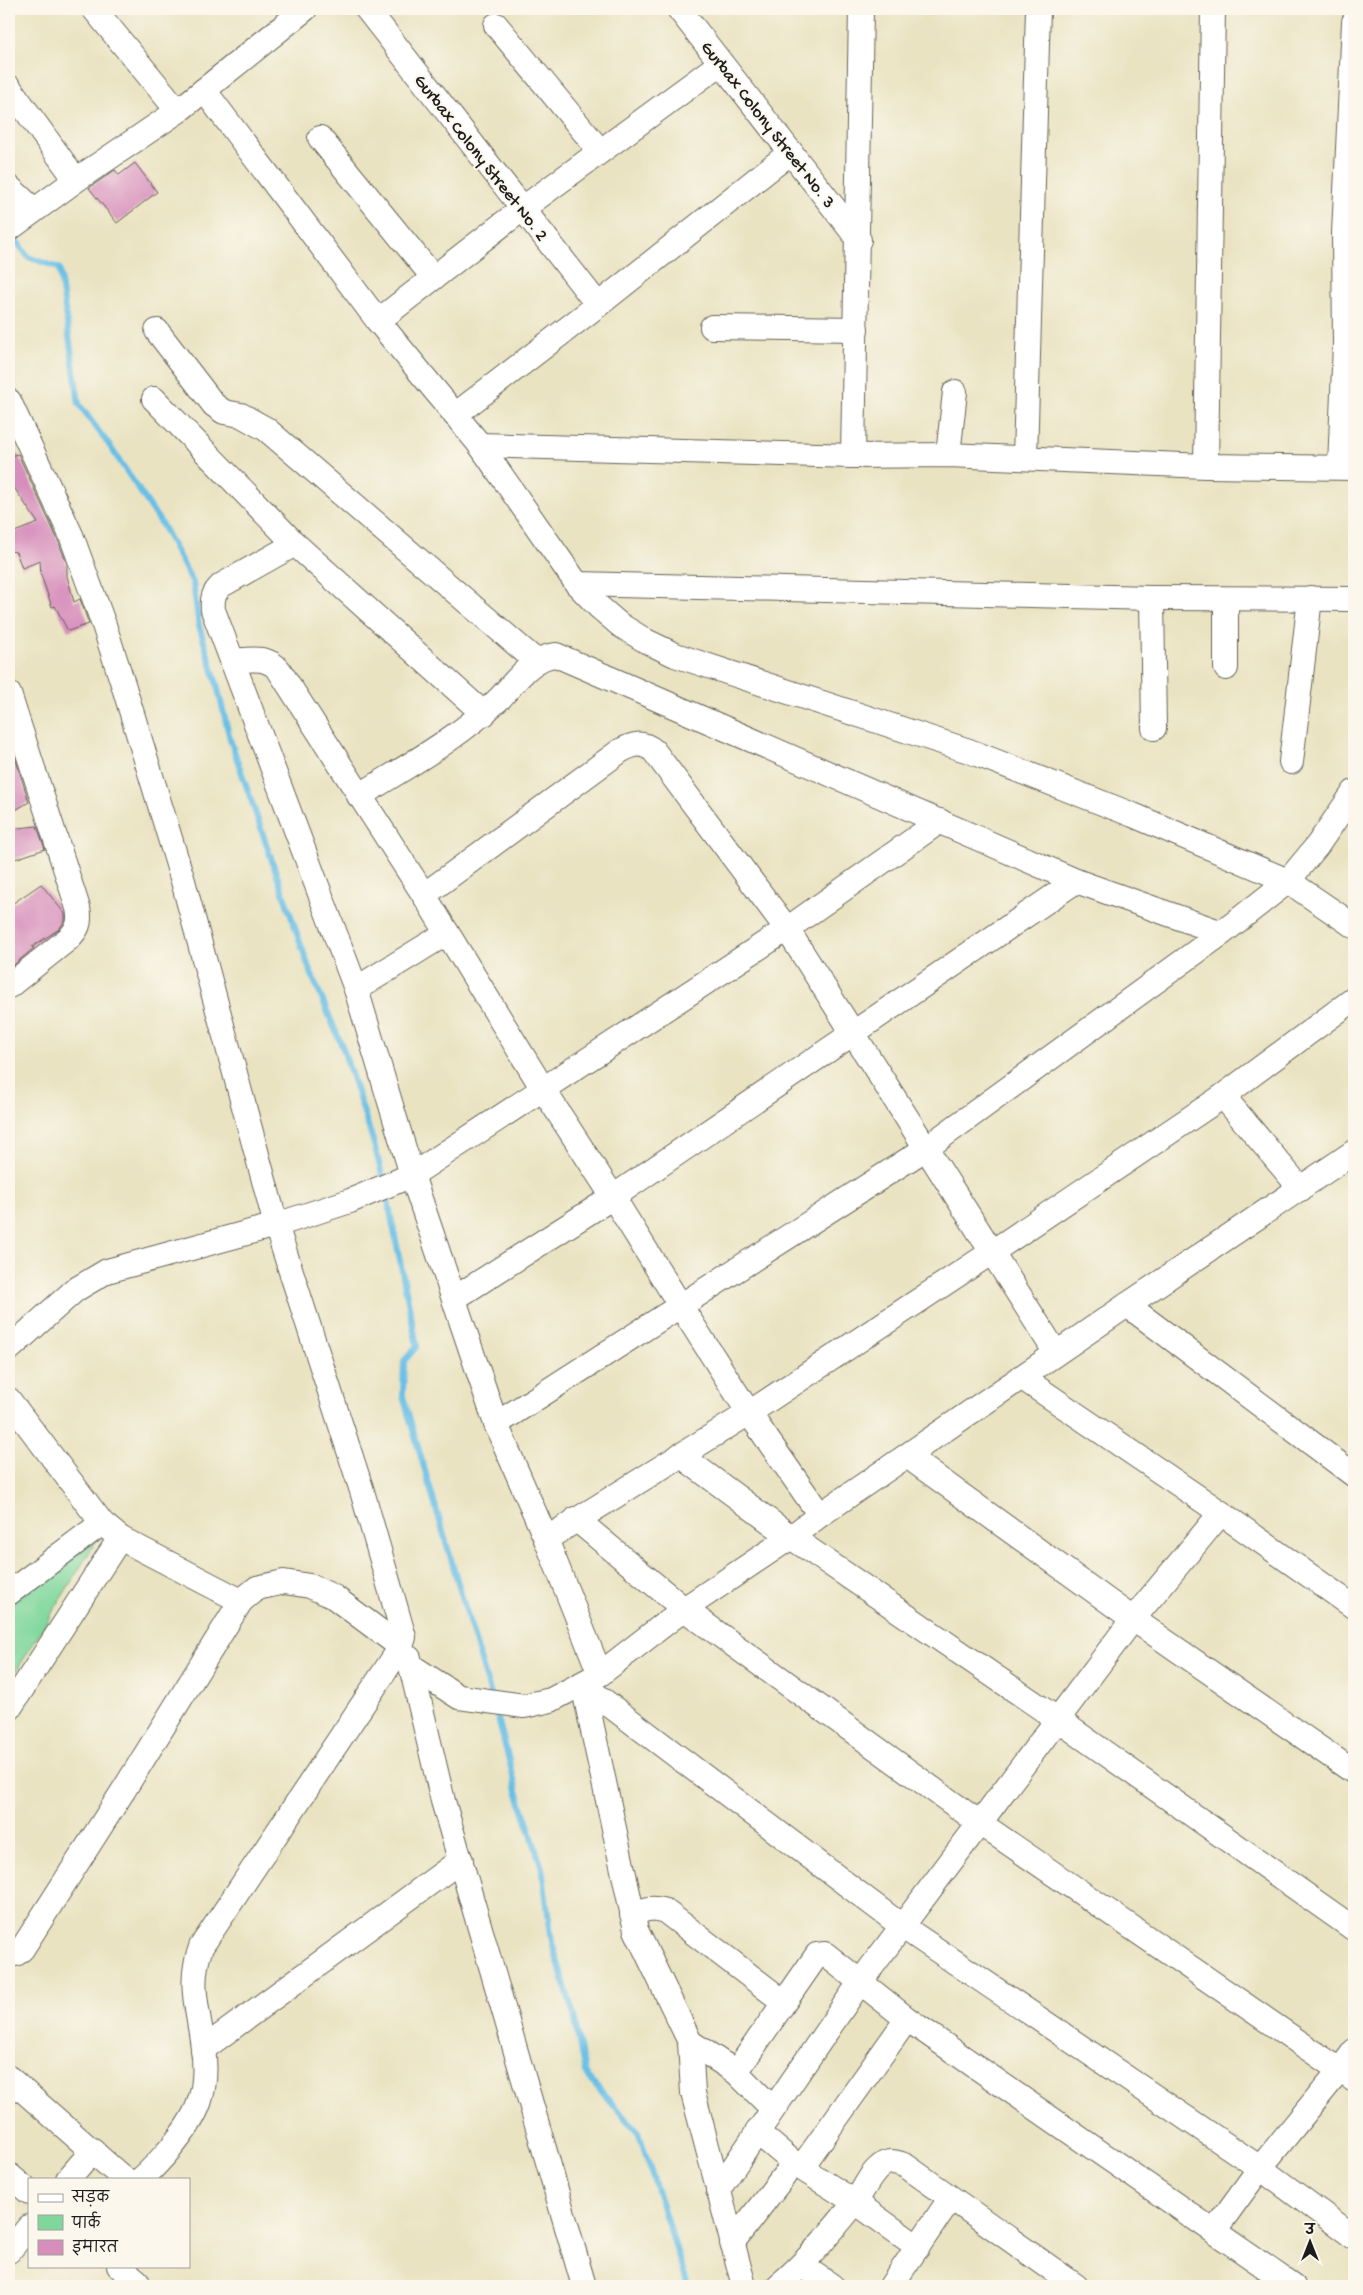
<svg xmlns="http://www.w3.org/2000/svg" width="1363" height="2295" font-family="'Gochi Hand','Playpen Sans Deva',sans-serif">
<rect width="100%" height="100%" fill="#fbf7ec"/>
<filter id="ink" filterUnits="userSpaceOnUse"><feTurbulence type="fractalNoise" baseFrequency=".02" numOctaves="2"/><feDisplacementMap in="SourceGraphic" scale="10" xChannelSelector="R" yChannelSelector="G"/><feConvolveMatrix kernelMatrix="1 2 1 2 8 2 1 2 1" color-interpolation-filters="sRGB"/></filter>
<filter id="wash" filterUnits="userSpaceOnUse"><feTurbulence type="fractalNoise" baseFrequency=".0096" numOctaves="4" result="noise"/><feDisplacementMap in="SourceGraphic" scale="20" xChannelSelector="R" yChannelSelector="G"/><feGaussianBlur stdDeviation="1.12" result="paint"/><feColorMatrix in="noise" values="0 0 0 0 0 0 0 0 0 0 0 0 0 0 0 0 0 1.4 0 .05"/><feComposite in="paint" operator="in"/></filter>
<g filter="url(#wash)">
<rect width="100%" height="100%" fill="#eae3c2"/>
<polygon fill="#80d79c" stroke="#4e7a5c" points="100,1535 9,1683 9,1604"/>
<g fill="none" stroke-linecap="round" stroke-linejoin="round">
<g stroke="#69bfe6" stroke-width="6">
<polyline points="11,233 28,257 59,268 79,404 109,445 161,523 193,583 199,626 216,681 230,739 309,968 342,1046 374,1144 384,1182"/>
<polyline points="386,1191 417,1346 404,1361 403,1396 491,1695"/>
<polyline points="495,1707 517,1791 542,1868 552,1942 574,2016 585,2073 639,2134 688,2286"/>
</g>
</g>
<g id="blocks">
<g fill="#d78ebc">
<polygon points="135,163 157,192 117,223 89,188 115,170 119,175"/>
<polygon points="18,454 58,540 67,564 67,576 74,602 80,599 89,624 68,631 55,606 52,607 41,575 40,561 22,568 16,552 9,551 9,534 38,523 9,480 9,456"/>
<polygon points="9,738 29,802 9,814"/>
<polygon points="37,826 45,849 9,861 9,829"/>
<polygon points="41,884 65,914 65,921 59,929 32,947 34,948 9,969 9,906"/>
</g>
</g>
</g>
<g filter="url(#ink)">
<use href="#blocks" fill-opacity="0" stroke="#646256" stroke-width="1"/>
<g fill="none" stroke-linecap="round" stroke-linejoin="round">
<defs>
<g id="minor">
<polyline points="94,9 178,111"/>
<polyline points="367,9 598,305"/>
<polyline points="679,9 859,240"/>
<polyline points="496,25 600,151"/>
<polyline points="9,87 76,180"/>
<polyline points="204,90 378,321 480,445 577,584 599,607 620,625 646,641 675,655 969,751 1133,815 1288,881 1317,846 1354,792"/>
<polyline points="320,138 433,277"/>
<polyline points="9,187 34,210"/>
<polyline points="9,229 76,180 178,111 305,9"/>
<polyline points="378,321 522,209 721,63"/>
<polyline points="712,327 856,329"/>
<polyline points="157,331 214,405 224,412 241,415 266,429 536,661"/>
<polyline points="154,399 295,544 484,714"/>
<path d="M9 401 71 535 104 625 123 684 183 881 276 1225 362 1491 404 1637 401 1647 201 1947C187 1985 199 2010 203 2048 209 2092 198 2116 170 2149 161 2159 152 2170 141 2179"/>
<polyline points="455,415 598,305 791,152"/>
<polyline points="480,445 853,456 948,455 1206,466 1354,468"/>
<polyline points="948,455 955,392"/>
<polyline points="853,456 861,9"/>
<polyline points="1025,458 1038,9"/>
<polyline points="1206,466 1213,9"/>
<polyline points="1340,467 1345,343 1344,233 1354,22"/>
<path d="M295 544 222 585C213 593 212 599 213 610L356 989 412 1175 496 1424 546 1539 600 1674"/>
<polyline points="577,584 1152,598 1354,599"/>
<polyline points="1152,598 1154,728"/>
<path d="M232 661C249 660 266 655 279 670L424 895 543 1089 613 1197 680 1305 749 1413 820 1515"/>
<polyline points="1226,668 1226,599"/>
<path d="M9 694 78 908C81 923 78 929 68 939L9 986"/>
<polyline points="1291,762 1310,598"/>
<path d="M359 796C407 766 459 738 500 698 515 682 533 656 556 655L1076 881 1222 933"/>
<path d="M424 895 620 751C633 744 642 741 654 751L787 929 1056 1353"/>
<polyline points="356,989 447,933"/>
<polyline points="1223,1096 1301,1189"/>
<polyline points="455,1298 613,1197 1076,881"/>
<polyline points="1127,1305 1354,1475"/>
<polyline points="9,1349 75,1290 107,1271 276,1225 350,1201 412,1175 787,929 940,821"/>
<polyline points="1021,1377 1221,1513 1354,1607"/>
<polyline points="9,1400 102,1523 120,1538 241,1601"/>
<polyline points="496,1424 925,1149 1222,933 1288,881 1354,926"/>
<polyline points="680,1455 791,1537 1057,1719 1354,1929"/>
<polyline points="907,1456 1133,1619 1354,1772"/>
<polyline points="576,1519 684,1609 981,1824 1354,2080"/>
<polyline points="546,1539 749,1413 992,1252 1223,1096 1354,999"/>
<polyline points="9,1593 102,1523"/>
<polyline points="409,1658 443,1801 584,2286"/>
<polyline points="411,1666 459,1697 524,1706 551,1700 600,1674 684,1609 791,1537 820,1515 1127,1305 1354,1152"/>
<polyline points="583,1685 903,1927 1260,2168 1354,2237"/>
<polyline points="583,1685 636,1930 690,2042 693,2093 744,2286"/>
<polyline points="9,1709 120,1538"/>
<path d="M632 1914C644 1910 652 1906 665 1911L784 2002"/>
<polyline points="9,1954 16,1954 22,1949 125,1788 241,1601 257,1588 284,1582 310,1586 334,1597 401,1647"/>
<polyline points="690,2042 736,2072 773,2109"/>
<polyline points="203,2049 461,1860"/>
<polyline points="736,2072 817,1955 825,1954 907,2019"/>
<polyline points="9,2078 124,2179"/>
<polyline points="757,2132 794,2163"/>
<polyline points="801,2168 855,2202 918,2247"/>
<polyline points="9,2175 29,2192"/>
<polyline points="68,2179 93,2150"/>
<polyline points="718,2190 861,1981 1133,1619 1221,1513"/>
<polyline points="1214,2231 1260,2168 1340,2070 1354,2051"/>
<polyline points="732,2243 794,2163 801,2168 907,2019 1293,2286"/>
<polyline points="9,2251 29,2227"/>
<polyline points="119,2266 137,2281 139,2286"/>
<polyline points="802,2266 832,2286"/>
<path d="M778 2286C807 2262 830 2233 854 2204 863 2192 870 2172 884 2164 891 2160 899 2163 906 2166L1076 2286"/>
<polyline points="891,2286 950,2199"/>
</g>
</defs>
<use href="#minor" stroke="#646256" stroke-width="26"/>
<use href="#minor" stroke="#fff" stroke-width="24"/>
</g>
</g>
<g text-anchor="middle" stroke-width="4" stroke-linejoin="round" paint-order="stroke">
<g font-size="18" fill="#1c1c1c" stroke="#fbf7ec">
<text transform="translate(769 124) rotate(52)" y="6">Gurbax Colony Street No. 3</text>
<text transform="translate(482 157) rotate(52)" y="6">Gurbax Colony Street No. 2</text>
</g>
</g>
<rect width="1363" height="2295" fill="none" stroke="#fbf7ec" stroke-width="30"/>
<rect x="28" y="2178" width="162" height="90" fill="#fbf7ec" stroke="#a29f99"/>
<rect x="38" y="2194" width="25" height="8" fill="#ffffff" stroke="#a29f99"/>
<text x="72" y="2202" font-size="15" fill="#1c1c1c">सड़क</text>
<rect x="38" y="2215" width="25" height="15" fill="#80d79c" stroke="#a29f99"/>
<text x="72" y="2228" font-size="15" fill="#1c1c1c">पार्क</text>
<rect x="38" y="2240" width="25" height="15" fill="#d78ebc" stroke="#a29f99"/>
<text x="72" y="2252" font-size="15" fill="#1c1c1c">इमारत</text>
<g transform="translate(1310 2242)" stroke="#fbf7ec" stroke-width="4" paint-order="stroke">
<path d="M0-4L9 19L0 12L-9 19Z" fill="#1c1c1c"/>
<text y="-8" font-size="14" font-weight="bold" text-anchor="middle" fill="#1c1c1c">उ</text>
</g>
</svg>
